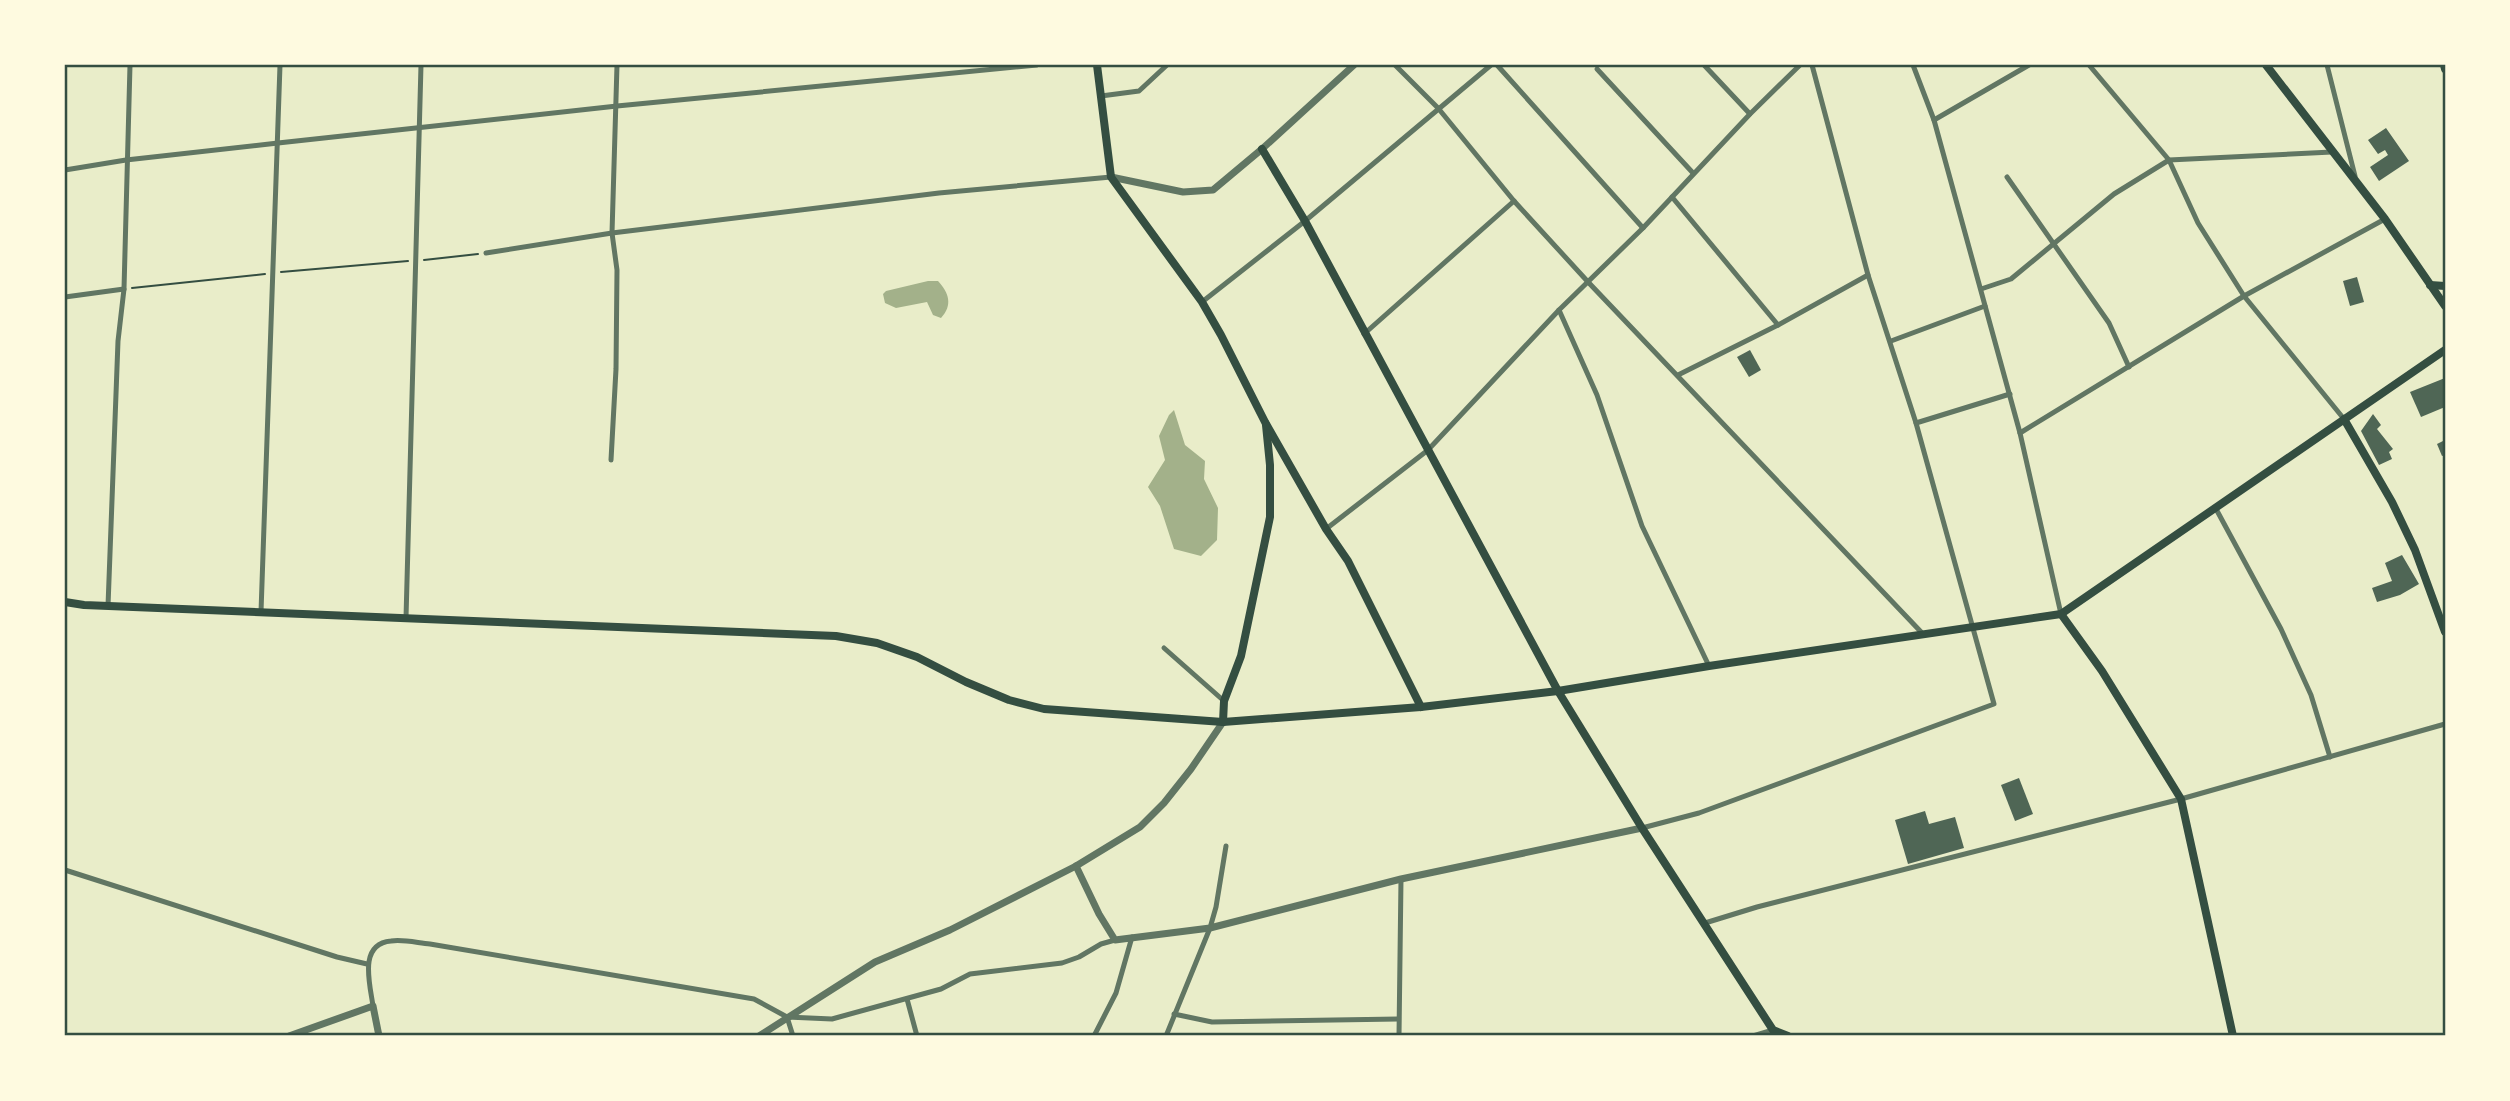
<svg xmlns="http://www.w3.org/2000/svg" width="2510" height="1101" font-family="'Source Sans 3',sans-serif">
<rect width="100%" height="100%" fill="#e9edc9"/>
<g fill="#a3b18a">
<path d="M928 281H938C949 293 953 305 941 318L933 315 927 302 896 308 885 303 883 294 886 291Z"/>
<polygon points="1174,410 1185,445 1205,461 1204,479 1218,508 1217,540 1201,556 1174,549 1160,506 1148,487 1165,460 1159,436 1169,415"/>
</g>
<g fill="#4f6655">
<polygon points="2386,128 2409,161 2379,181 2370,167 2388,155 2385,150 2378,154 2368,140"/>
<polygon points="2357,277 2364,302 2350,306 2343,281"/>
<polygon points="1750,350 1761,370 1749,377 1737,357"/>
<polygon points="2445,378 2445,407 2421,417 2410,392"/>
<polygon points="2373,414 2381,425 2377,429 2393,449 2389,452 2392,459 2379,465 2361,431"/>
<polygon points="2445,440 2445,455 2442,456 2437,444"/>
<polygon points="2402,555 2419,584 2400,595 2377,602 2372,588 2392,581 2385,563"/>
<polygon points="2019,778 2033,814 2015,821 2001,785"/>
<polygon points="1925,811 1929,824 1955,817 1964,848 1908,864 1895,820"/>
</g>
<g fill="none" stroke-linecap="round" stroke-linejoin="round">
<g stroke="#344e41" stroke-width="2">
<polyline points="424,260 478,254"/>
<polyline points="281,272 408,261"/>
<polyline points="132,288 265,274"/>
</g>
<g stroke="#617663" stroke-width="5">
<polyline points="1395,65 1438,108 1514,201 1589,283 1923,634"/>
<polyline points="1497,65 1643,228"/>
<polyline points="1704,65 1750,114"/>
<polyline points="1913,65 1934,120 2020,433 2061,614"/>
<polyline points="2089,65 2169,160 2198,223 2244,296 2344,419"/>
<polyline points="2327,65 2355,176"/>
<polyline points="1597,69 1693,173"/>
<polyline points="1101,96 1139,91 1167,65"/>
<polyline points="1934,120 2029,65"/>
<polyline points="65,170 126,160 278,143 617,106 1037,65"/>
<polyline points="2007,177 2109,323 2129,367"/>
<polyline points="1672,197 1778,325"/>
<polyline points="486,253 612,233 939,193 1111,177"/>
<polyline points="1981,289 2011,279 2114,194 2169,160 2332,152"/>
<polyline points="65,297 124,289"/>
<polyline points="1202,302 1305,221 1491,65"/>
<polyline points="1559,310 1597,395 1642,526 1709,666"/>
<polyline points="1364,334 1514,201"/>
<polyline points="1891,341 1985,306"/>
<polyline points="1678,375 1778,325 1868,275"/>
<polyline points="1916,423 2010,394"/>
<polyline points="2020,433 2244,296 2385,219"/>
<polyline points="611,460 616,369 617,270 612,233 617,65"/>
<polyline points="2215,507 2281,629 2311,695 2330,757"/>
<polyline points="1326,529 1428,450 1559,310 1643,228 1750,114 1800,65"/>
<polyline points="108,606 118,341 124,289 130,65"/>
<polyline points="261,612 280,65"/>
<polyline points="406,618 421,65"/>
<polyline points="1164,648 1224,701"/>
<polyline points="1642,828 1699,813 1994,704 1916,423 1868,275 1812,65"/>
<polyline points="65,870 337,957 367,964"/>
<polyline points="1705,923 1757,907 2181,799 2445,724"/>
<polyline points="907,999 917,1036"/>
<path d="M373 1006C370 984 358 944 391 941 403 939 418 943 430 944L754 999 787 1017 832 1019 941 989 970 974 1062 963 1079 957 1101 944 1115 940"/>
<polyline points="1174,1014 1212,1022 1398,1019"/>
<polyline points="787,1017 793,1036"/>
<polyline points="1094,1036 1116,993 1132,937"/>
<polyline points="1166,1036 1210,928 1216,907 1226,846"/>
<polyline points="1399,1036 1401,879"/>
<polyline points="1753,1036 1773,1030"/>
</g>
<g stroke="#617663" stroke-width="7">
<polyline points="1111,177 1183,192 1213,190 1262,149 1354,65"/>
<polyline points="1076,866 1099,914 1115,940 1210,928 1401,879 1642,828"/>
<polyline points="289,1036 373,1006 379,1036"/>
<polyline points="759,1036 875,962 950,930 1076,866 1140,827 1164,803 1191,769 1223,722"/>
</g>
<g stroke="#344e41" stroke-width="8">
<polyline points="1097,65 1111,177 1202,302 1221,335 1265,422 1326,529 1348,561 1421,707"/>
<polyline points="2266,65 2385,219 2445,306"/>
<polyline points="2444,65 2445,69"/>
<polyline points="1262,149 1305,221 1558,691 1642,828 1773,1030 1788,1036"/>
<polyline points="2430,285 2445,286"/>
<polyline points="2344,419 2392,502 2415,550 2445,632"/>
<polyline points="65,602 84,605 836,636 877,643 917,657 966,682 1009,700 1044,709 1223,722 1421,707 1558,691 1709,666 2061,614 2445,350"/>
<polyline points="2061,614 2102,671 2181,799 2233,1036"/>
<polyline points="1223,722 1224,701 1241,656 1270,517 1270,465 1266,425"/>
</g>
</g>
<rect width="2510" height="1101" fill="none" stroke="#fefae0" stroke-width="133"/>
<rect x="66" y="66" width="2378" height="968" fill="none" stroke="#344e41" stroke-width="2.5"/>
</svg>
